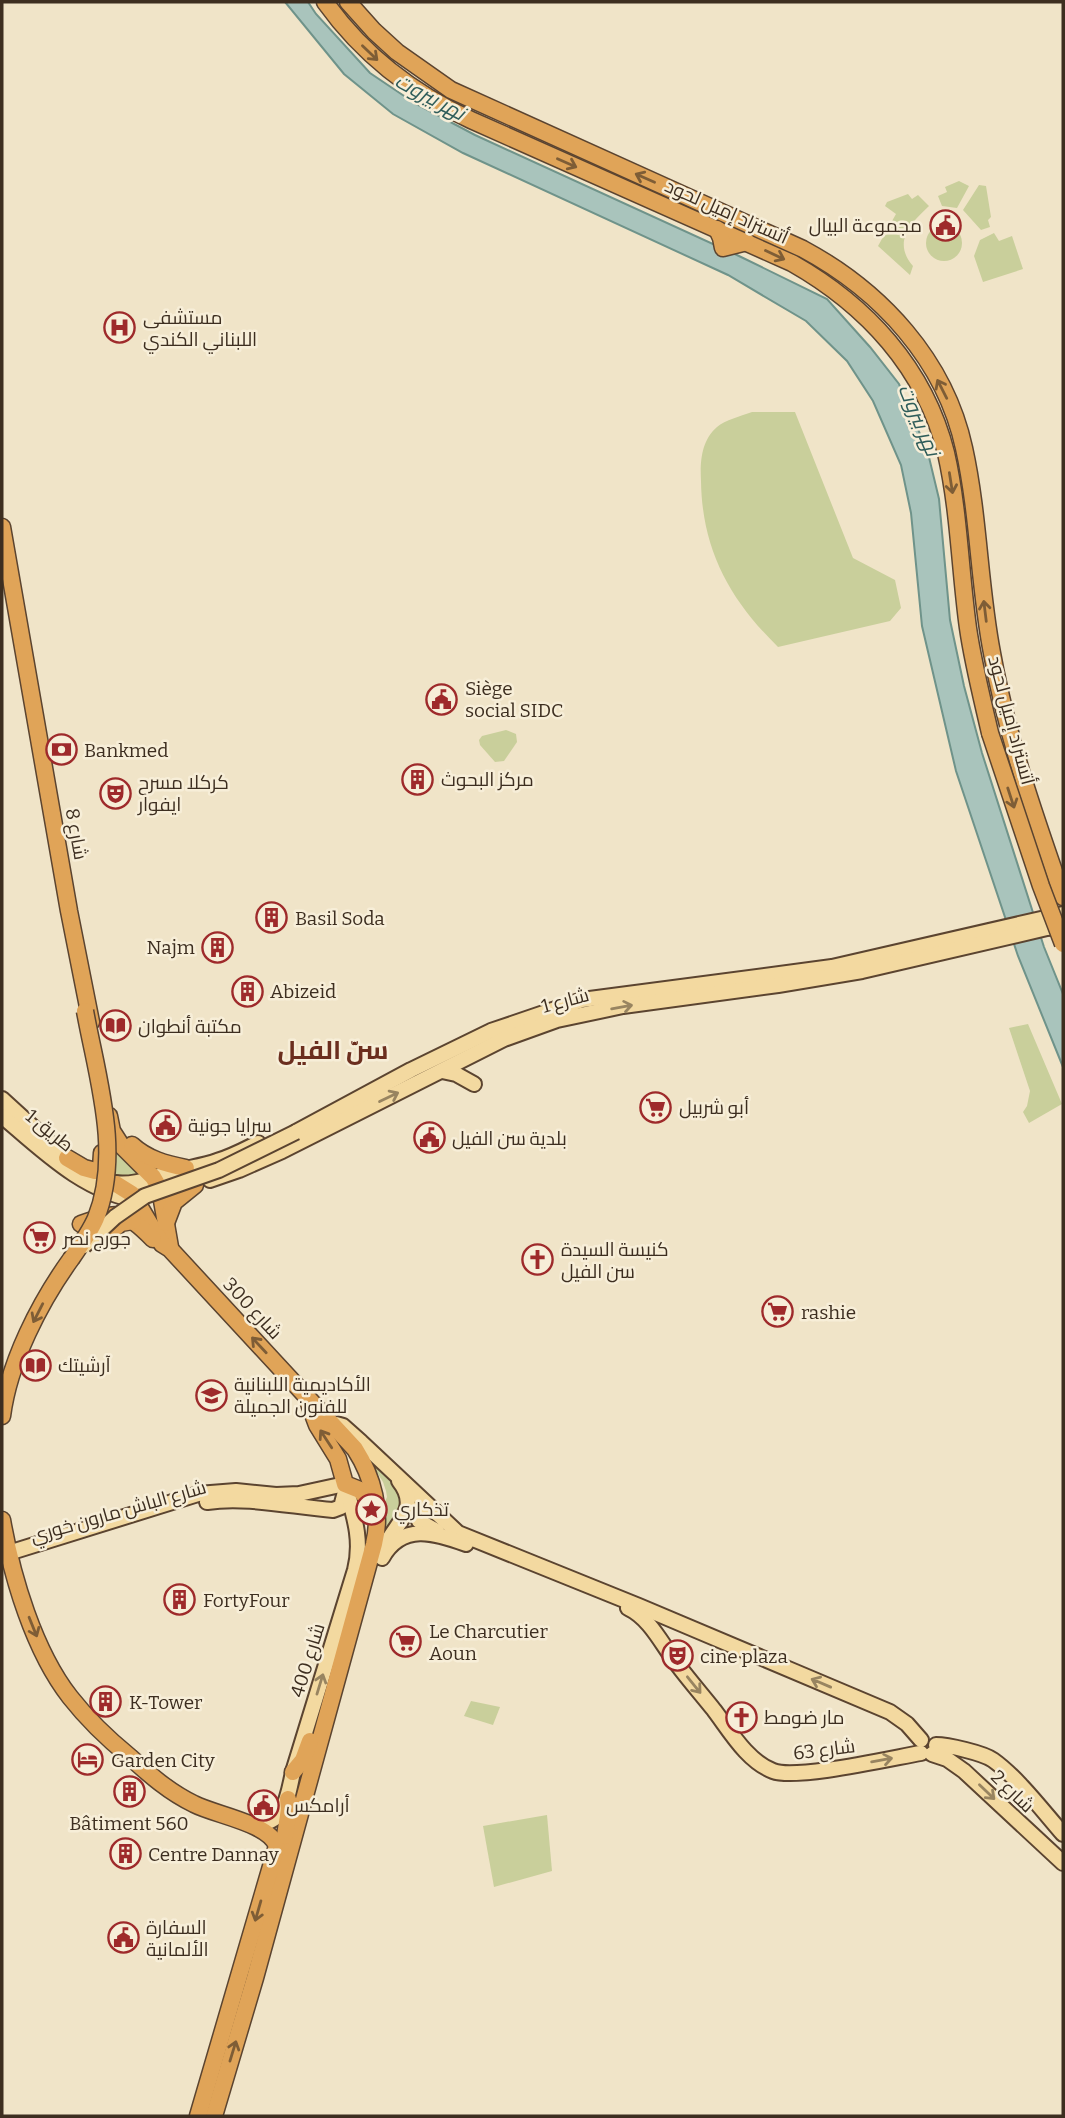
<svg xmlns="http://www.w3.org/2000/svg" width="1065" height="2118" font-family="Bitter,Cairo,serif">
<rect width="100%" height="100%" fill="#f0e4c8"/>
<g fill="#c9cf9b">
<polygon points="959,181 969,186 957,208 942,206 938,196 947,192 945,187"/>
<polygon points="979,185 986,186 991,217 988,220 990,227 981,230 963,210"/>
<path d="M908 194 912 199 918 195 929 206C911 223 892 242 913 266L910 275 878 246 896 214 885 206 887 202Z"/>
<circle cx="944" cy="243" r="18"/>
<polygon points="994,233 999,241 1012,236 1023,269 983,282 974,256 980,240"/>
<path d="M752 412H795L853 558 895 580 901 608 890 621 778 647C730 600 702 550 701 481 700 462 701 441 717 427 725 420 741 416 752 412Z"/>
<polygon points="506,730 516,734 517,742 504,761 495,762 480,745 479,740 482,736"/>
<polygon points="1028,1024 1062,1104 1029,1123 1023,1112 1027,1106 1030,1091 1009,1028"/>
<polygon points="120,1147 146,1177 134,1179 109,1176 111,1151"/>
<polygon points="360,1445 398,1487 405,1501 385,1538 384,1504 387,1497 386,1491 383,1482"/>
<polygon points="471,1701 500,1707 493,1725 464,1716"/>
<polygon points="547,1815 552,1871 494,1887 483,1826"/>
</g>
<polygon fill="#a9c4bc" stroke="#6f938a" stroke-width="2" points="285,2 308,2 316,14 370,73 416,104 475,135 739,256 827,299 870,347 899,384 928,453 939,499 950,620 964,686 982,753 1044,947 1063,994 1063,1067 1018,956 956,771 922,626 911,513 901,465 873,401 847,361 806,321 728,275 463,153 393,114 344,74"/>
<g fill="none" stroke-linecap="round" stroke-linejoin="round">
<defs>
<g id="major">
<polyline points="442,1071 456,1074 474,1084"/>
<polyline points="2,1099 71,1162"/>
<path d="M2 1116C43 1151 85 1193 141 1201"/>
<polyline points="296,1132 411,1070 491,1031 582,1000 832,967 1063,914"/>
<polyline points="210,1180 239,1170 282,1151 504,1039 557,1020 623,1006 778,985 862,971 1047,928 1063,927"/>
<path d="M114 1183C135 1186 153 1177 173 1172 187 1168 203 1166 217 1161 231 1157 244 1150 258 1143"/>
<polyline points="336,1424 343,1426 361,1442 458,1533 639,1606 890,1712 907,1724 921,1740"/>
<path d="M207 1502C247 1496 293 1507 333 1510L341 1507 346 1488"/>
<polyline points="436,1513 424,1507 418,1509 416,1514 419,1521 437,1531"/>
<path d="M385 1546C396 1522 421 1509 399 1481"/>
<path d="M2 1555 198 1494 236 1491 276 1495 299 1494 345 1484C353 1513 363 1539 355 1570L293 1772C287 1801 284 1827 249 1824"/>
<path d="M382 1558C402 1522 435 1533 466 1544"/>
<path d="M628 1608C651 1619 662 1645 677 1664 689 1680 702 1695 714 1710 730 1731 747 1761 773 1771 796 1780 892 1758 921 1753"/>
<path d="M936 1745C948 1745 983 1753 993 1760 1017 1777 1043 1811 1063 1834"/>
<polyline points="932,1754 947,1759 964,1771 1063,1863"/>
</g>
<g id="highway">
<path d="M325 2C363 55 412 93 471 120L792 263C866 305 925 368 946 453 959 510 960 570 968 628 973 663 982 698 990 733"/>
<path d="M348 2 374 31 397 52 451 90 803 249C881 291 945 360 964 448 979 516 979 586 992 653 1007 737 1035 817 1063 897"/>
<polyline points="717,229 721,238 723,248 747,242"/>
<polyline points="2,527 69,911 91,1022"/>
<polyline points="109,1116 112,1131 121,1145 153,1177 160,1189 170,1247"/>
<path d="M132 1145C147 1159 166 1164 186 1168"/>
<polyline points="67,1158 84,1168 95,1171 101,1168 102,1153"/>
<path d="M116 1184 132 1194 162 1244 170 1249 355 1449C373 1477 382 1512 374 1544L255 1978 214 2116"/>
<polyline points="166,1223 174,1202 195,1185"/>
<path d="M81 1224C118 1211 124 1210 153 1239"/>
<polyline points="102,1239 121,1223 133,1221"/>
<polyline points="308,1401 317,1425 338,1459 345,1484 360,1490 372,1506"/>
<path d="M2 1416C9 1362 40 1302 71 1259"/>
<path d="M2 1520C12 1577 34 1651 70 1697 88 1720 108 1739 130 1757 150 1775 169 1792 194 1804 215 1815 269 1823 277 1846L198 2116"/>
<polyline points="293,1772 303,1760 310,1741"/>
<polyline points="285,1836 289,1809 288,1799"/>
</g>
</defs>
<use href="#major" stroke="#5b4430" stroke-width="18"/>
<use href="#highway" stroke="#5b4430" stroke-width="19"/>
<use href="#major" stroke="#f3d9a0" stroke-width="14"/>
<use href="#highway" stroke="#e0a458" stroke-width="16"/>
<defs>
<polyline id="major-bridge" points="84,1246 115,1217 145,1196 219,1170 296,1132"/>
<g id="highway-bridge">
<polyline points="990,733 1041,886 1063,944"/>
<path d="M71 1259C80 1246 90 1232 96 1218 122 1153 97 1077 85 1011"/>
</g>
</defs>
<use href="#major-bridge" stroke="#5b4430" stroke-width="18" stroke-linecap="butt"/>
<use href="#highway-bridge" stroke="#5b4430" stroke-width="19" stroke-linecap="butt"/>
<use href="#major-bridge" stroke="#f3d9a0" stroke-width="14"/>
<use href="#highway-bridge" stroke="#e0a458" stroke-width="16"/>
</g>
<defs><path id="oneway-shaft" d="M-6 0H5M1.5-3L5.5 0L1.5 3" fill="none" stroke-width="1.6" stroke-linecap="round" stroke-linejoin="round" transform="scale(1.75)"/></defs>
<g stroke="#7e5d36">
<use href="#oneway-shaft" transform="translate(370 53) rotate(44)"/>
<use href="#oneway-shaft" transform="translate(567 163) rotate(24)"/>
<use href="#oneway-shaft" transform="translate(645 178) rotate(-156)"/>
<use href="#oneway-shaft" transform="translate(775 255) rotate(25)"/>
<use href="#oneway-shaft" transform="translate(942 389) rotate(-117)"/>
<use href="#oneway-shaft" transform="translate(951 483) rotate(81)"/>
<use href="#oneway-shaft" transform="translate(985 611) rotate(-97)"/>
<use href="#oneway-shaft" transform="translate(1011 798) rotate(72)"/>
<use href="#oneway-shaft" transform="translate(38 1313) rotate(117)"/>
<use href="#oneway-shaft" transform="translate(259 1345) rotate(-133)"/>
<use href="#oneway-shaft" transform="translate(326 1439) rotate(-123)"/>
<use href="#oneway-shaft" transform="translate(33 1627) rotate(68)"/>
<use href="#oneway-shaft" transform="translate(258 1911) rotate(106)"/>
<use href="#oneway-shaft" transform="translate(233 2051) rotate(-73)"/>
</g>
<g stroke="#988460">
<use href="#oneway-shaft" transform="translate(622 1007) rotate(-10)"/>
<use href="#oneway-shaft" transform="translate(389 1097) rotate(-26)"/>
<use href="#oneway-shaft" transform="translate(821 1683) rotate(-157)"/>
<use href="#oneway-shaft" transform="translate(320 1684) rotate(-73)"/>
<use href="#oneway-shaft" transform="translate(694 1685) rotate(51)"/>
<use href="#oneway-shaft" transform="translate(882 1760) rotate(-10)"/>
<use href="#oneway-shaft" transform="translate(987 1792) rotate(44)"/>
</g>
<defs>
<symbol id="civic-ring" viewBox="-11 -11 22 22"><circle r="9.5" fill="#f7eed8" stroke="#9e2a2b" stroke-width="1.5"/><path d="M-.6-6.5H3V-4.5H.6V-3L4-1V1h2V6H-6V1h2V-1L-.6-3ZM-1.2 2.5V6h2.4V2.5Z" fill="#9e2a2b"/></symbol>
<symbol id="hospital-ring" viewBox="-11 -11 22 22"><circle r="9.5" fill="#f7eed8" stroke="#9e2a2b" stroke-width="1.5"/><path d="M-5-5h3v3.5h4V-5h3V5h-3V1.5h-4V5h-3Z" fill="#9e2a2b"/></symbol>
<symbol id="bank-ring" viewBox="-11 -11 22 22"><circle r="9.5" fill="#f7eed8" stroke="#9e2a2b" stroke-width="1.5"/><path d="M-6-4H6V4H-6ZM0-2.3a2.3 2.3 0 1 0 0 4.6a2.3 2.3 0 1 0 0-4.6Z" fill="#9e2a2b"/></symbol>
<symbol id="building-ring" viewBox="-11 -11 22 22"><circle r="9.5" fill="#f7eed8" stroke="#9e2a2b" stroke-width="1.5"/><path d="M-4-6H4V6H1V3H-1V6H-4ZM-2.5-4.3h1.7v1.8h-1.7ZM.8-4.3h1.7v1.8H.8ZM-2.5-1h1.7V.8h-1.7ZM.8-1h1.7V.8H.8Z" fill="#9e2a2b"/></symbol>
<symbol id="theatre-ring" viewBox="-11 -11 22 22"><circle r="9.5" fill="#f7eed8" stroke="#9e2a2b" stroke-width="1.5"/><path d="M-5-5.5Q0-4 5-5.5V0Q5 5 0 6Q-5 5-5 0ZM-3.3-2.5H-1v1.5H-3.3ZM1-2.5H3.3v1.5H1ZM-2.8 1Q0 5.5 2.8 1Z" fill="#9e2a2b"/></symbol>
<symbol id="library-ring" viewBox="-11 -11 22 22"><circle r="9.5" fill="#f7eed8" stroke="#9e2a2b" stroke-width="1.5"/><path d="M-6-4Q-3-5.5-.7-3.5V5Q-3 3-6 4ZM6-4Q3-5.5 .7-3.5V5Q3 3 6 4Z" fill="#9e2a2b"/></symbol>
<symbol id="supermarket-ring" viewBox="-11 -11 22 22"><circle r="9.5" fill="#f7eed8" stroke="#9e2a2b" stroke-width="1.5"/><path d="M-6-5.5h2.5l.6 2H6L4.5 2H-2.5L-4.4-4H-6ZM-1.5 3.2a1.3 1.3 0 1 0 .1 0ZM3 3.2a1.3 1.3 0 1 0 .1 0Z" fill="#9e2a2b"/></symbol>
<symbol id="church-ring" viewBox="-11 -11 22 22"><circle r="9.5" fill="#f7eed8" stroke="#9e2a2b" stroke-width="1.5"/><path d="M-1.2-6h2.4v3.5h3.3v2.4h-3.3V6h-2.4V-.1h-3.3v-2.4h3.3Z" fill="#9e2a2b"/></symbol>
<symbol id="university-ring" viewBox="-11 -11 22 22"><circle r="9.5" fill="#f7eed8" stroke="#9e2a2b" stroke-width="1.5"/><path d="M0-5L7-2L0 1L-7-2ZM-4 1L0 2.5L4 1V4Q0 6-4 4Z" fill="#9e2a2b"/></symbol>
<symbol id="sight-ring" viewBox="-11 -11 22 22"><circle r="9.5" fill="#f7eed8" stroke="#9e2a2b" stroke-width="1.5"/><path d="M0-6L1.8-2.2L6-1.7L2.9 1.2L3.7 5.4L0 3.3L-3.7 5.4L-2.9 1.2L-6-1.7L-1.8-2.2Z" fill="#9e2a2b"/></symbol>
<symbol id="hotel-ring" viewBox="-11 -11 22 22"><circle r="9.5" fill="#f7eed8" stroke="#9e2a2b" stroke-width="1.5"/><path d="M-6-4.5h1.5V1H6V5H4.5V3h-9V5H-6ZM-4 0a1.8 1.8 0 1 1 3.6 0ZM.5 0V-2.5h3Q6-2.5 6 0Z" fill="#9e2a2b"/></symbol>
</defs>
<g fill-rule="evenodd">
<use href="#civic-ring" x="928" y="208" width="35" height="35"/>
<use href="#hospital-ring" x="102" y="310" width="35" height="35"/>
<use href="#civic-ring" x="424" y="682" width="35" height="35"/>
<use href="#bank-ring" x="44" y="732" width="35" height="35"/>
<use href="#building-ring" x="400" y="762" width="35" height="35"/>
<use href="#theatre-ring" x="98" y="776" width="35" height="35"/>
<use href="#building-ring" x="254" y="900" width="35" height="35"/>
<use href="#building-ring" x="200" y="930" width="35" height="35"/>
<use href="#building-ring" x="230" y="974" width="35" height="35"/>
<use href="#library-ring" x="98" y="1008" width="35" height="35"/>
<use href="#supermarket-ring" x="638" y="1090" width="35" height="35"/>
<use href="#civic-ring" x="148" y="1108" width="35" height="35"/>
<use href="#civic-ring" x="412" y="1120" width="35" height="35"/>
<use href="#supermarket-ring" x="22" y="1220" width="35" height="35"/>
<use href="#church-ring" x="520" y="1242" width="35" height="35"/>
<use href="#supermarket-ring" x="760" y="1294" width="35" height="35"/>
<use href="#library-ring" x="18" y="1348" width="35" height="35"/>
<use href="#university-ring" x="194" y="1378" width="35" height="35"/>
<use href="#sight-ring" x="354" y="1492" width="35" height="35"/>
<use href="#building-ring" x="162" y="1582" width="35" height="35"/>
<use href="#supermarket-ring" x="388" y="1624" width="35" height="35"/>
<use href="#theatre-ring" x="660" y="1638" width="35" height="35"/>
<use href="#building-ring" x="88" y="1684" width="35" height="35"/>
<use href="#church-ring" x="724" y="1700" width="35" height="35"/>
<use href="#hotel-ring" x="70" y="1742" width="35" height="35"/>
<use href="#building-ring" x="112" y="1774" width="35" height="35"/>
<use href="#civic-ring" x="246" y="1788" width="35" height="35"/>
<use href="#building-ring" x="108" y="1836" width="35" height="35"/>
<use href="#civic-ring" x="106" y="1920" width="35" height="35"/>
</g>
<g text-anchor="middle" stroke-width="5" stroke-linejoin="round" paint-order="stroke">
<g font-size="19" fill="#3d2e20" stroke="#f7eed8">
<text transform="translate(727 211) rotate(24)" y="7">أتستراد إميل لحود</text>
<text transform="translate(1012 720) rotate(75)" y="7">أتستراد إميل لحود</text>
<text transform="translate(77 834) rotate(80)" y="7">شارع 8</text>
<text transform="translate(565 1000) rotate(-15)" y="7">شارع 1</text>
<text transform="translate(50 1130) rotate(39)" y="7">طريق 1</text>
<text transform="translate(253 1308) rotate(47)" y="7">شارع 300</text>
<text transform="translate(118 1511) rotate(-16)" y="7">شارع الباش مارون خوري</text>
<text transform="translate(307 1660) rotate(-73)" y="7">شارع 400</text>
<text transform="translate(824 1749) rotate(-7)" y="7">شارع 63</text>
<text transform="translate(1013 1791) rotate(44)" y="7">شارع 2</text>
</g>
<g font-size="19" fill="#3d2e20" stroke="#f7eed8" text-anchor="start">
<text x="922" y="232" text-anchor="end">مجموعة البيال</text>
<text x="143" y="324">مستشفى<tspan x="143" dy="22">اللبناني الكندي</tspan></text>
<text x="465" y="695">Siège<tspan x="465" dy="22">social SIDC</tspan></text>
<text x="84" y="757">Bankmed</text>
<text x="441" y="786">مركز البحوث</text>
<text x="138" y="789">كركلا مسرح<tspan x="138" dy="22">ايفوار</tspan></text>
<text x="295" y="925">Basil Soda</text>
<text x="195" y="954" text-anchor="end">Najm</text>
<text x="270" y="998">Abizeid</text>
<text x="138" y="1033">مكتبة أنطوان</text>
<text x="679" y="1114">أبو شربيل</text>
<text x="188" y="1132">سرايا جونية</text>
<text x="452" y="1145">بلدية سن الفيل</text>
<text x="63" y="1245">جورج نصر</text>
<text x="561" y="1256">كنيسة السيدة<tspan x="561" dy="22">سن الفيل</tspan></text>
<text x="801" y="1319">rashie</text>
<text x="58" y="1372">آرشيتك</text>
<text x="234" y="1391">الأكاديمية اللبنانية<tspan x="234" dy="22">للفنون الجميلة</tspan></text>
<text x="394" y="1516">تذكاري</text>
<text x="203" y="1607">FortyFour</text>
<text x="429" y="1638">Le Charcutier<tspan x="429" dy="22">Aoun</tspan></text>
<text x="700" y="1663">cine plaza</text>
<text x="129" y="1709">K-Tower</text>
<text x="764" y="1724">مار ضومط</text>
<text x="111" y="1767">Garden City</text>
<text x="286" y="1812">أرامكس</text>
<text x="129" y="1830" text-anchor="middle">Bâtiment 560</text>
<text x="148" y="1861">Centre Dannay</text>
<text x="146" y="1934">السفارة<tspan x="146" dy="22">الألمانية</tspan></text>
</g>
<g font-size="21" font-style="italic" fill="#2f5d5a" stroke="#f7eed8">
<text transform="translate(430 97) rotate(28)" y="7">نهر بيروت</text>
<text transform="translate(919 420) rotate(67)" y="7">نهر بيروت</text>
</g>
<g font-size="26" font-weight="bold" fill="#6b2e1e" stroke="#f7eed8">
<text x="333" y="1059">سنّ الفيل</text>
</g>
</g>
<rect width="1065" height="2118" fill="none" stroke="#3d2e20" stroke-width="7"/>
</svg>
